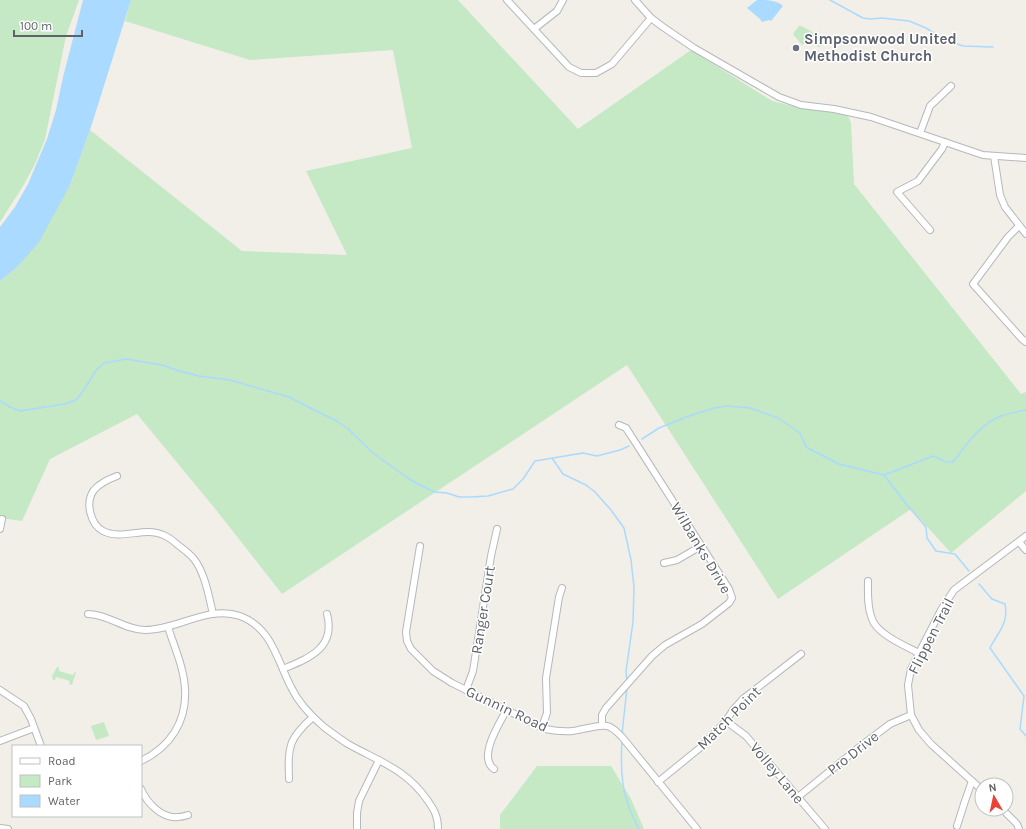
<svg xmlns="http://www.w3.org/2000/svg" width="1026" height="829" font-family="Karla,sans-serif">
<rect width="100%" height="100%" fill="#f1efe8"/>
<g fill="#c5e8c5">
<polygon points="0,0 79,0 66,36 45,139 35,164 23,186 0,222"/>
<polygon points="131,0 458,0 578,129 691,50 772,101 801,108 847,114 851,123 854,184 1021,394 1026,392 1026,491 951,553 911,509 778,599 627,365 282,594 217,511 137,414 50,459 22,521 0,518 0,281 17,267 70,185 90,130 242,251 347,255 306,171 412,148 393,50 250,60 125,21"/>
<path d="M799 26H801C811 31 818 34 823 45L819 47 807 41 802 45 793 34Z"/>
<polygon points="57,667 59,667 59,671 73,675 75,672 76,672 72,685 69,684 70,681 56,677 55,680 53,680 52,676"/>
<polygon points="104,722 109,736 96,740 91,726"/>
<polygon points="537,766 611,766 631,799 644,829 500,829 500,815"/>
</g>
<g fill="#aadaff">
<polygon points="83,0 131,0 90,130 70,185 39,242 17,267 0,281 0,227 15,207 28,184 47,139 56,110 63,77"/>
<path d="M757 0C765 0 777 0 783 6L771 21 769 20 762 22 760 19 747 8Z"/>
</g>
<g fill="none" stroke-linecap="round" stroke-linejoin="round">
<g stroke="#aadaff" stroke-width="1.5">
<polyline points="830,0 863,18 870,19 882,18 909,21 926,28 937,35 949,41 963,46 993,47"/>
<polyline points="0,401 10,407 20,411 65,404 76,400 81,394 97,369 104,363 126,359 162,365 179,371 199,376 230,380 289,397 312,409 337,421 348,429 373,453 409,479 424,487 435,492 447,493 459,497 471,497 488,496 513,489 523,479 535,461 583,453 597,456 620,450 629,446"/>
<path d="M642 439 659 428 686 417 714 408 727 406 750 408 778 418 800 433 806 447 839 464 884 475 933 456 946 462H953C966 445 980 424 1001 416 1009 413 1018 412 1026 410"/>
<polyline points="552,458 563,474 586,485 595,492 611,510 624,528 631,560 634,587 633,622 626,671 627,682"/>
<polyline points="884,475 907,505 926,527 927,538 936,551 955,554 969,571"/>
<path d="M979 584 992 599 1005 604C1009 623 998 632 990 648L1024 696 1020 729 1026 736"/>
<polyline points="622,734 627,688"/>
<path d="M622 740C620 774 622 799 639 829"/>
</g>
<defs>
<g id="minor">
<polyline points="507,0 569,67 581,73 596,73 612,64 651,18"/>
<polyline points="635,0 651,18 663,27 694,48 779,97 801,105 834,109 871,117 983,155 1026,158"/>
<polyline points="534,29 557,11 563,0"/>
<polyline points="920,133 930,106 951,86"/>
<polyline points="994,156 1000,195 1005,207 1026,234"/>
<polyline points="1019,226 1008,237 973,284 1022,339 1026,342"/>
<polyline points="930,230 897,192 918,181 942,149 945,142"/>
<path d="M117 476C109 479 100 483 94 490 85 502 90 524 103 531 116 538 134 532 148 532 161 532 169 537 178 545 183 549 190 554 194 559 205 573 209 597 213 614"/>
<polyline points="0,529 2,519"/>
<polyline points="1019,542 1026,550"/>
<path d="M420 546 406 632 407 641 411 649 433 671 452 683 545 729C555 731 564 732 573 731 582 730 599 724 607 726 613 727 618 733 622 737L697 829"/>
<polyline points="664,563 677,560 701,546"/>
<path d="M868 581C868 593 867 607 872 619 877 634 905 646 919 653"/>
<path d="M88 614C108 614 125 630 145 630 177 630 208 605 240 616 272 628 277 660 291 687 298 702 311 716 324 727 332 733 340 739 348 744 380 762 406 769 428 801 435 811 438 817 438 829"/>
<path d="M283 669C309 658 336 648 327 614"/>
<polyline points="0,690 24,706 31,719 41,746"/>
<polyline points="466,690 473,671 491,556 497,529"/>
<polyline points="726,721 746,736 825,829"/>
<polyline points="602,725 602,715 606,708 652,656 665,645 702,624 729,603 732,598 729,589 637,445 626,428 619,425"/>
<polyline points="542,727 547,713 546,678 559,597 562,588"/>
<polyline points="0,741 34,728"/>
<path d="M141 761C170 747 187 722 185 689 184 668 174 646 168 627"/>
<path d="M494 769C477 757 500 723 507 709"/>
<path d="M289 779C288 747 288 739 313 717"/>
<polyline points="658,782 701,747 726,721 733,710 743,699 801,654"/>
<path d="M141 789C147 803 162 819 178 817 181 817 185 816 188 815"/>
<polyline points="982,790 931,744 919,730 911,715 908,685 911,669 919,653 941,610 954,590 1026,536"/>
<polyline points="798,797 857,749 890,724 911,715"/>
<polyline points="1002,809 1017,824 1019,829"/>
<polyline points="957,826 965,801 972,781"/>
<polyline points="0,828 8,829"/>
<polyline points="357,829 357,813 359,801 379,760"/>
</g>
</defs>
<use href="#minor" stroke="#b5b8bc" stroke-width="8"/>
<use href="#minor" stroke="#fff" stroke-width="6"/>
</g>
<circle fill="#6b7280" stroke="#fff" stroke-width="1.5" cx="796" cy="48" r="4"/>
<g text-anchor="middle" stroke-width="3" stroke-linejoin="round" paint-order="stroke">
<g font-size="15" font-weight="bold" fill="#5b616d" stroke="#fff" text-anchor="start">
<text x="804" y="44">Simpsonwood United<tspan x="804" dy="17">Methodist Church</tspan></text>
</g>
<g font-size="15" fill="#5f6368" stroke="#fff">
<text transform="translate(701 548) rotate(59)" y="5">Wilbanks Drive</text>
<text transform="translate(483 610) rotate(-81)" y="5">Ranger Court</text>
<text transform="translate(931 636) rotate(-63)" y="5">Flippen Trail</text>
<text transform="translate(507 709) rotate(25)" y="5">Gunnin Road</text>
<text transform="translate(729 718) rotate(-45)" y="5">Match Point</text>
<text transform="translate(853 753) rotate(-38)" y="5">Pro Drive</text>
<text transform="translate(777 773) rotate(50)" y="5">Volley Lane</text>
</g>
</g>
<rect x="12" y="745" width="130" height="72" fill="#ffffff" stroke="#bfc1c3"/>
<rect x="20" y="758" width="20" height="6" fill="#ffffff" stroke="#bfc1c3"/>
<text x="48" y="765" font-size="12" fill="#5f6368">Road</text>
<rect x="20" y="775" width="20" height="12" fill="#c5e8c5" stroke="#bfc1c3"/>
<text x="48" y="785" font-size="12" fill="#5f6368">Park</text>
<rect x="20" y="795" width="20" height="12" fill="#aadaff" stroke="#bfc1c3"/>
<text x="48" y="805" font-size="12" fill="#5f6368">Water</text>
<g transform="translate(994 797) rotate(351)"><circle r="19" fill="#ffffff" stroke="#bfc1c3"/>
<path d="M0-3L7 15L0 10L-7 15Z" fill="#ea4335"/>
<text y="-6" font-size="11" font-weight="bold" text-anchor="middle" fill="#5f6368">N</text>
</g>
<path d="M14 30v6h68v-6" fill="none" stroke="#5f6368" stroke-width="2"/>
<text x="20" y="30" font-size="12" fill="#5f6368" stroke="#ffffff" stroke-width="3" paint-order="stroke">100 m</text>
</svg>
